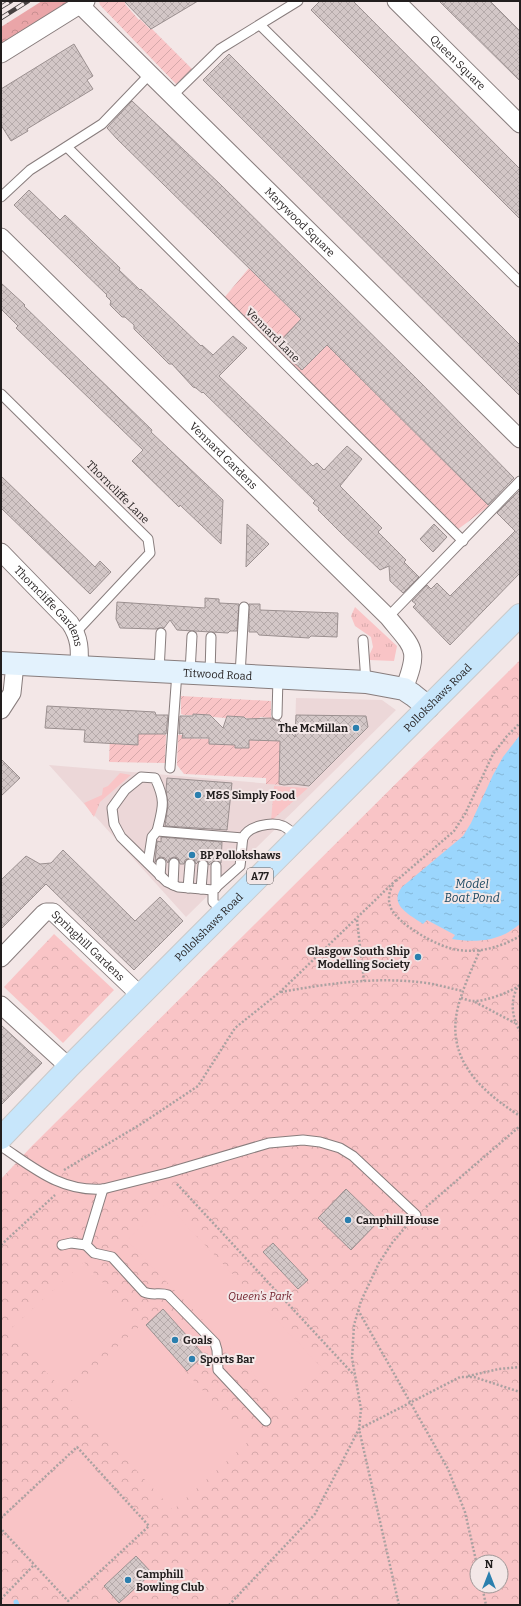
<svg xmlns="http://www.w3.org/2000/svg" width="521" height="1606" font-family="Bitter,serif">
<defs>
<pattern id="grass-tufts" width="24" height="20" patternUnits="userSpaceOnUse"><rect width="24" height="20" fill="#f9c4c6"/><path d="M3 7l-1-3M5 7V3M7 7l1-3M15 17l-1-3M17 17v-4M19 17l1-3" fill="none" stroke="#d5a8aa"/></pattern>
<pattern id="forest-crowns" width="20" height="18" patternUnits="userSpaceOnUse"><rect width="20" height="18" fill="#eaa5a8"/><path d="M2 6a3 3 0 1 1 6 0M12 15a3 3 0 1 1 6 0" fill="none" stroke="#c88e90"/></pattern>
<pattern id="park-crowns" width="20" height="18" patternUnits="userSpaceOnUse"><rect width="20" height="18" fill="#f9c4c6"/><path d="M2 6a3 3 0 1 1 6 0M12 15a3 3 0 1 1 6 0" fill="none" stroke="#d5a8aa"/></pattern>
<pattern id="garden-furrows" width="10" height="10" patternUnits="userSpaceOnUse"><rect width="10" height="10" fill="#f9c4c6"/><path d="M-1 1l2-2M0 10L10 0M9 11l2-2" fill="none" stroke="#d5a8aa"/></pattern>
<pattern id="water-ripples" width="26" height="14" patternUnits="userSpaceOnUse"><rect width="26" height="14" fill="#9bd6fd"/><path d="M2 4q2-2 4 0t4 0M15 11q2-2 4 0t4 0" fill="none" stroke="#85b7d8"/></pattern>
<pattern id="building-cross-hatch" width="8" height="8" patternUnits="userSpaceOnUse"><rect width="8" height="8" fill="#d3c7c7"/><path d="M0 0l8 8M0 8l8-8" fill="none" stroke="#b5aaaa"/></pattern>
</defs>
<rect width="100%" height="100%" fill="#f3e7e7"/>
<polygon fill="#ecd7d8" points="296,698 382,700 396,710 186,917 49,765 284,785 294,763"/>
<g fill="url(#grass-tufts)">
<polygon points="355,607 397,646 394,661 369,660 368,658 373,647 371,637 355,626 351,616"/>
<polygon points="120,773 131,775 100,802 94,817 84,803 102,795 103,788 108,786"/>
<polygon points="274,786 308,788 271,821"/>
</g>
<polygon fill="url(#forest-crowns)" points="42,1 70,1 1,45 1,27"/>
<g fill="url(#park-crowns)" fill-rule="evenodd">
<path d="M520 660V1605H1V1179L31 1147ZM477 1562H501V1586H477Z"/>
<polygon points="54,934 114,990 63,1043 4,987"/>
</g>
<g fill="url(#garden-furrows)">
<polygon points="99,1 126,1 125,4 139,20 140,19 150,29 152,29 192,69 176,84 100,5"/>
<polygon points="249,268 489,506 457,530 224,298"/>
<path d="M181 696 271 701V718L260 717 259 719C248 719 238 716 227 716L226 718 213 717 210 715H184L181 714Z"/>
<polygon points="110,732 117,744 138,745 138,734 162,734 166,735 165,763 109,762"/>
<polygon points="178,735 183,735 183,738 235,740 235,748 249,748 249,740 280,741 280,754 285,763 284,785 266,784 266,778 184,774 177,765"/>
</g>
<g fill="#f9c4c6">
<polygon points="166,1204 324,1370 285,1407 127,1240"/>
<polygon points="84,1262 137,1320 62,1389 8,1331"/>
<polygon points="142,1324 249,1441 173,1510 66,1394"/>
<polygon points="77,1450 146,1525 68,1598 1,1527 1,1520"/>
</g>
<path fill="url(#water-ripples)" d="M520 735V924C500 941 477 943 452 939L455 935 427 920 423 924C410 915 388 905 402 887L463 836 471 823 493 775 503 757Z"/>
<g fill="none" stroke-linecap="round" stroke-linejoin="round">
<polyline stroke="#9bd6fd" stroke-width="5" points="16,1602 17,1605"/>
</g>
<g fill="url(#building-cross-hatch)" stroke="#9b9090">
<polygon points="124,1 198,1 151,29"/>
<polygon points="320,1 353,1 520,169 520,219 311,10"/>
<polygon points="439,1 490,1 520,31 520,81"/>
<polygon points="74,44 93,76 87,80 93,89 27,129 28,131 11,141 1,125 1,89"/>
<polygon points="229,54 520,345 520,396 203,80"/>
<polygon points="132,101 220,184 421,383 514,478 488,505 327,345 302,370 276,346 301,319 117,139 107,128"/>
<polygon points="29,190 60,220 65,215 120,268 119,270 140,290 141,289 201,346 202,345 213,355 233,336 247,348 219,376 313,466 317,463 324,470 347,446 362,459 340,486 382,528 378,532 406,560 404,562 419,577 403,593 390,581 389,566 380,570 342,534 318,510 319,508 313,503 315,501 203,392 202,393 196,388 193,387 172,364 169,364 134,329 134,325 125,317 122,317 110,305 111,301 106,296 107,295 14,205"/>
<polygon points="1,283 25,305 24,306 152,430 151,432 223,500 221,544 180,505 179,507 132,461 143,450 16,328 18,326 1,309"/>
<polygon points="1,476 95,567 100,561 111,572 90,594 1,508"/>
<polygon points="520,490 520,573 450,645 413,607 416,604 412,601 427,585 431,589 437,583 450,596 515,531 497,513"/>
<polygon points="247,524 269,544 246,567"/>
<polygon points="434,524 447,537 433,552 420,539"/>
<polygon points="205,598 219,599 219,603 239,604 237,631 230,631 228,633 177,630 170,620 164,628 159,628 156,629 120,628 116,619 117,602 205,608"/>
<polygon points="249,604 260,604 260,610 338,613 337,637 311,636 309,638 259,635 257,632 249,632"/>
<polygon points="47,706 155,712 156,715 168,715 166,734 138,734 138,745 84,742 85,730 45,728"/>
<polygon points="193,714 210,715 223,728 227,716 244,717 246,719 272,718 274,720 279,720 295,737 296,715 366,716 368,727 309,786 293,784 284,785 279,784 280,741 249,740 249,748 235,748 235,745 209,744 209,738 182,738 183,733 179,734 180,716 193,716"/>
<polygon points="1,759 20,778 1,796"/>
<polygon points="167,778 232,783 227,830 165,826 168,805 166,790"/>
<polygon points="161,837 222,842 221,863 216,860 209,865 207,860 203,859 200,860 196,864 194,859 190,858 185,860 184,864 180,864 178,858 174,857 169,859 168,863 165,858 161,857 158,858 155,862 157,841 161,842"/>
<polygon points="63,850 135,921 160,897 183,921 134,970 46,884 1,929 1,880 26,856 40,864 51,863"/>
<polygon points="1,1025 42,1063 1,1105"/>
<polygon points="346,1189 379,1221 351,1250 318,1218"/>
<polygon points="273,1243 308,1280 298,1289 263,1252"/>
<polygon points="163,1309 204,1355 187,1371 146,1325"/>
<polygon points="136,1556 152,1573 119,1603 104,1586"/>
</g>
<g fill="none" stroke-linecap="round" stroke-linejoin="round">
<defs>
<g id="lane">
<polyline points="260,25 520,282"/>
<polyline points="172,96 220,49 298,1"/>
<polyline points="67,147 463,541"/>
<polyline points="1,197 30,170 102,124 150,74"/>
<polyline points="1,394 148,539 150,553 76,632"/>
<polyline points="388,617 520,481"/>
<polyline points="363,640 366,682"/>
<polyline points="159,671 161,633"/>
<polyline points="190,672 192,636"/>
<polyline points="210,674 211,637"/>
<polyline points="240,675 244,607"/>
<polyline points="277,715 278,677"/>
<polyline points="170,768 177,672"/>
<path d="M157 831C163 807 166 801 155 778L141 777 125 790 112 808 114 824 121 837 167 882 178 887 213 890"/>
<polyline points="148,863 152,837 157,831 243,838"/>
<polyline points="160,876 161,863"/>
<polyline points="173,885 174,863"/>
<polyline points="188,888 190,864"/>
<polyline points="216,888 216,866"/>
<polyline points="201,889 203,865"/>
<path d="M224 912 213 902V890L240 866C241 860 242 841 243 838 248 826 272 821 283 826 288 828 293 834 298 837"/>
<path d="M1 1146C34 1168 61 1192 103 1189L167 1173 269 1143 303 1140 320 1142 340 1148 353 1156 416 1215"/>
<polyline points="62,1245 71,1243 86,1245 103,1189"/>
<path d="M86 1245 94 1253 112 1257 144 1292C152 1296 160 1292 168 1295L215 1343 217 1350 218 1370 266 1421"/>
</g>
<g id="street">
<path id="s1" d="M396 1 520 124"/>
<path id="s2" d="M80 5 520 439"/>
<polyline points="1,54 86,1"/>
<path id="s3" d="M1 237 388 617C414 649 420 648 404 689"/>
<path id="s4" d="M1 552 70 623C80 638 80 650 79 667"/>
<polyline points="1,710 12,693 15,664"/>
<path id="s5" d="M1 958 43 914 46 912H53L141 996"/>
<polyline points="1,1005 69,1067"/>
</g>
<g id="secondary">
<path id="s6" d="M1 663 366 682 404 689 413 695 428 707"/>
</g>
<g id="primary">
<path id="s7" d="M1 1138 69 1067 520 615"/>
</g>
</defs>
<use href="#lane" stroke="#887d7d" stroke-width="11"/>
<use href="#street" stroke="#887d7d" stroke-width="19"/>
<use href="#secondary" stroke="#887d7d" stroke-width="24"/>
<use href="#primary" stroke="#cac9c9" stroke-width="24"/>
<g stroke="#aaa1a1" stroke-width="2.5" stroke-dasharray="2 2" stroke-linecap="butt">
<polyline points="396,881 454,831 465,814 493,754 507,736 520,723"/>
<path d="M393 885C389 891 388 899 390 906 396 924 440 948 458 950 480 953 501 947 520 936"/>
<polyline points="357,920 364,981"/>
<path d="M480 950C472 969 463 987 458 1007 445 1059 481 1091 520 1116"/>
<path d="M517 988C510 1002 512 1018 520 1031"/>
<path d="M281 992C326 984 372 977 418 982 433 983 448 988 463 991"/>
<path d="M461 998C465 999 469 1001 473 1001 484 1002 511 992 520 985"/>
<polyline points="475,1002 515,1023"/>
<polyline points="64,1170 141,1124 198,1086 235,1028 280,992 396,880"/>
<polyline points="177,1184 354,1375"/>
<polyline points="426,1207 520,1126"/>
<polyline points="1,1245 55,1195"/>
<polyline points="358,1310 448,1469 465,1512 477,1565"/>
<polyline points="468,1376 499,1369 520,1367"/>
<polyline points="1,1518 77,1447 149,1526 68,1601 1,1529"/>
<polyline points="482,1586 486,1605"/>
<polyline points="1,1599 34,1565"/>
<polyline points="229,1605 315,1514 359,1429 361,1409 352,1358 354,1325 361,1301 379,1263 392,1243 408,1224"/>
<polyline points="399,1605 359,1429 460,1377 474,1377 520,1392"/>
</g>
<use href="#lane" stroke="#fff" stroke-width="9"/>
<use href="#street" stroke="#fff" stroke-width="17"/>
<use href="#secondary" stroke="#e3f2fd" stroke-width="22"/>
<use href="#primary" stroke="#c7e6fb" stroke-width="22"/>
<defs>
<g id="rail">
<polyline points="1,7 11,1"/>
<polyline points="1,18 28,1"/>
</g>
</defs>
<use href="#rail" stroke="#484242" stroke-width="4.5"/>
<use href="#rail" stroke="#f3e7e7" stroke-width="3" stroke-dasharray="9" stroke-linecap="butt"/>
</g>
<g fill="#2a7fae" stroke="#f3e7e7" stroke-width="1.5">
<circle cx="356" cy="728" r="4"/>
<circle cx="198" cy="795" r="4"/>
<circle cx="192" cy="855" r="4"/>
<circle cx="418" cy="957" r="4"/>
<circle cx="348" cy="1220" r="4"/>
<circle cx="175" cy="1340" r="4"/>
<circle cx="192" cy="1359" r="4"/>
<circle cx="128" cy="1580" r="4"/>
</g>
<g text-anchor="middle" stroke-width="4" stroke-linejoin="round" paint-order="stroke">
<rect fill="#f3e7e7" stroke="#615a5a" stroke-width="1" x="247" y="868" width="26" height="16" rx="3"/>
<g font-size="10" font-weight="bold" fill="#221e1e">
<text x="260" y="880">A77</text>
</g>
<g font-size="11" fill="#221e1e" stroke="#f3e7e7">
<text dy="4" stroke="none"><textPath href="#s1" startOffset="87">Queen Square</textPath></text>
<text dy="4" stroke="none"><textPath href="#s2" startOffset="309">Marywood Square</textPath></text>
<text transform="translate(273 335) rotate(45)" y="4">Vennard Lane</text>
<text dy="4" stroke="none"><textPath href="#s3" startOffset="312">Vennard Gardens</textPath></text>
<text transform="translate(118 492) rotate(45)" y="4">Thorncliffe Lane</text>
<text dy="4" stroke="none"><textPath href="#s4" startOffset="73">Thorncliffe Gardens</textPath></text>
<text dy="4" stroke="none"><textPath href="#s6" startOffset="217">Titwood Road</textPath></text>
<text dy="4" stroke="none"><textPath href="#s7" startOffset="620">Pollokshaws Road</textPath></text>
<text dy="4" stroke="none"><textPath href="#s7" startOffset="296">Pollokshaws Road</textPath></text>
<text dy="4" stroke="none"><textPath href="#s5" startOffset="120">Springhill Gardens</textPath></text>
</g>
<g font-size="11" font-weight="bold" fill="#221e1e" stroke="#f3e7e7" text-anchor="start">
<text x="348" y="732" text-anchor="end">The McMillan</text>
<text x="206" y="799">M&amp;S Simply Food</text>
<text x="200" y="859">BP Pollokshaws</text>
<text x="410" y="955" text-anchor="end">Glasgow South Ship<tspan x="410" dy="13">Modelling Society</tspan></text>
<text x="356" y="1224">Camphill House</text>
<text x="183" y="1344">Goals</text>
<text x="200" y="1363">Sports Bar</text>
<text x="136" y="1578">Camphill<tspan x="136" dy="13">Bowling Club</tspan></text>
</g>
<g font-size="11" font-style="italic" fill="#72232e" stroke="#f3e7e7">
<text x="260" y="1300">Queen's Park</text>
</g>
<g font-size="12" font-style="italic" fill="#1b4862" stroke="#f3e7e7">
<text x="472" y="888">Model<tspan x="472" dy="14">Boat Pond</tspan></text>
</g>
</g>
<rect width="521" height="1606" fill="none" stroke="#221e1e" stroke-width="4"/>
<g transform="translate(489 1574)"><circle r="19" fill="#f3e7e7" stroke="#9f9797"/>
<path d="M0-3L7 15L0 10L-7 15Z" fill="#2a7fae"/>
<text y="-6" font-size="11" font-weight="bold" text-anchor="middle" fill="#221e1e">N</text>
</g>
</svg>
